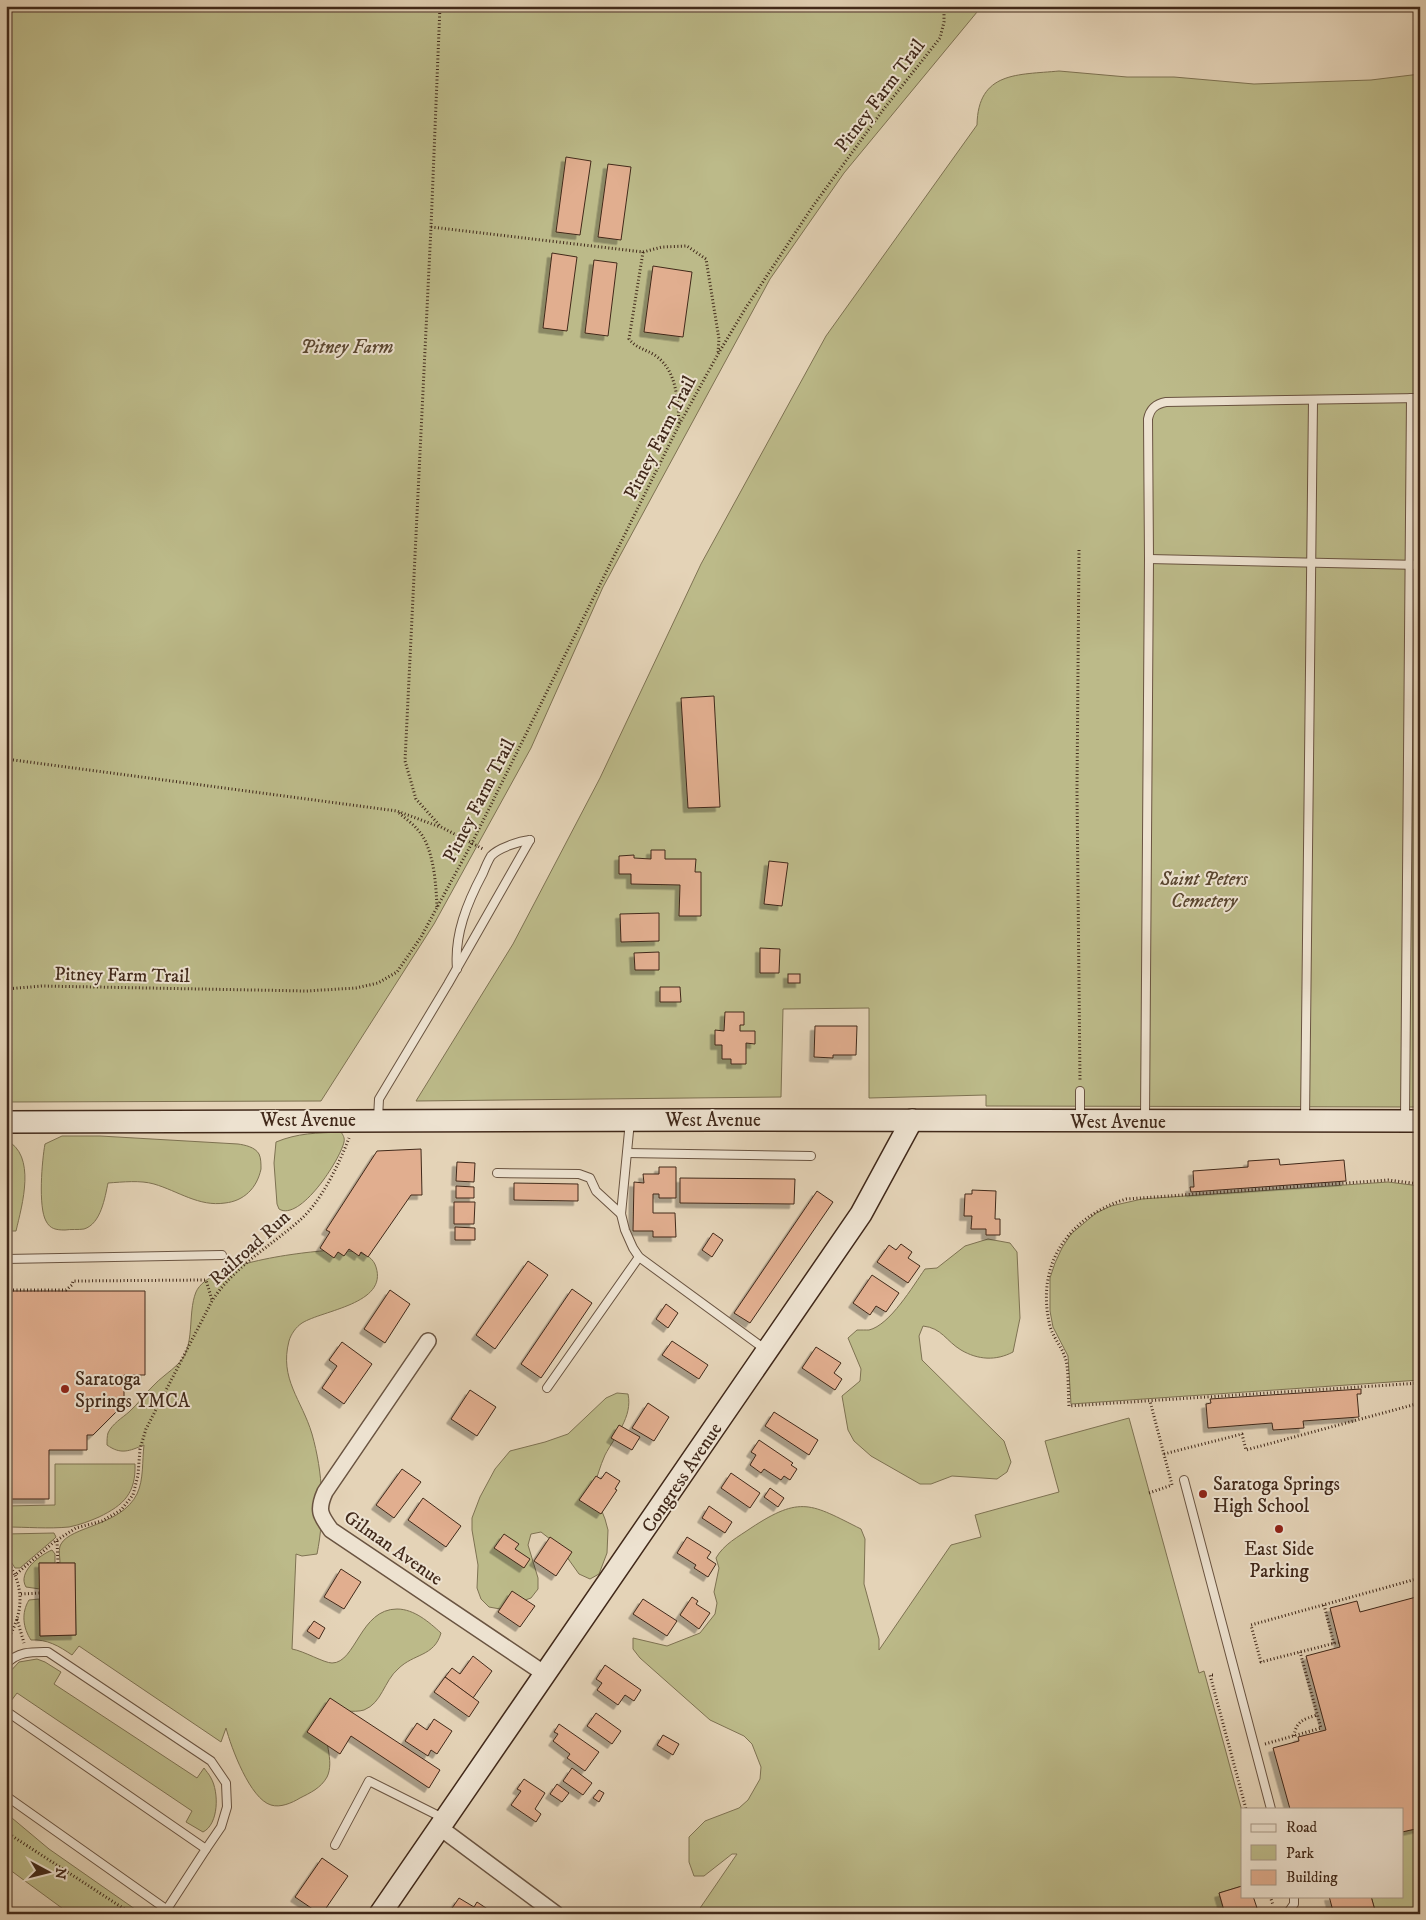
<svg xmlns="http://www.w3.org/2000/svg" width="1426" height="1920" font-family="'IM FELL DW Pica',serif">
<defs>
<filter id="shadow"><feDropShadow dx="-4.5" dy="4.5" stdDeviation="0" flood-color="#0004"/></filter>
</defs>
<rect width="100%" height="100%" fill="#e4d3b7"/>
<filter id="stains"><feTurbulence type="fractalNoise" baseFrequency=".004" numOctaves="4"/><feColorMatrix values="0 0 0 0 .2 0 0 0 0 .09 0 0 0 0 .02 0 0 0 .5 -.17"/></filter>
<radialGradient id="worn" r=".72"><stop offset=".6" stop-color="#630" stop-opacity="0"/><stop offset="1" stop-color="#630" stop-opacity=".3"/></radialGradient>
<g fill="#bcba89" stroke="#7e7252">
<polygon points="6,6 982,6 844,173 770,279 603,587 531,748 434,924 321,1101 6,1102"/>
<path d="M1059 71 1127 77H1174L1254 84 1371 80 1420 74V1107L986 1106V1095L869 1098V1008L783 1009 781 1097 416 1101 513 944 600 778 701 564 826 336 977 125C978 71 1018 75 1059 71Z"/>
<path d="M341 1132C343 1135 345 1138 344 1142 340 1160 300 1222 279 1209L277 1204 274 1163 276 1142C298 1133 316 1133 341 1132Z"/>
<path d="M62 1136H100L238 1144C245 1145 255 1147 259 1154 261 1158 261 1164 261 1169 257 1188 244 1201 225 1203 199 1207 178 1191 154 1184 140 1180 123 1182 108 1183 105 1197 101 1224 84 1229 78 1230 71 1229 65 1230 56 1230 50 1229 46 1221 38 1207 42 1160 45 1144Z"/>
<path d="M6 1140C37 1155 22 1205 16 1231H6Z"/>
<polygon points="1388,1182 1420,1186 1420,1380 1071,1404 1068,1356 1053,1327 1050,1311 1050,1278 1055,1263 1062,1248 1071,1234 1096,1213 1111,1206 1142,1199"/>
<path d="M988 1239 1010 1243 1017 1252 1020 1318 1013 1352C996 1361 978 1360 961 1350 946 1341 942 1328 923 1326L919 1336 922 1360 1004 1441 1011 1462 1007 1472 997 1479 952 1476 931 1484H920L871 1456 854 1441 848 1430 842 1396 860 1381 861 1369 848 1338 857 1330C861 1330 866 1330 869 1330 890 1325 913 1286 925 1269L937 1268 965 1246Z"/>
<path d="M333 1250C348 1251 371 1250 376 1267 388 1304 323 1310 302 1323 296 1327 291 1334 289 1341 279 1379 302 1400 312 1434 323 1473 325 1514 317 1554L302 1556 296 1554 292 1649C304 1651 324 1663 332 1663 356 1663 360 1609 397 1609 414 1609 429 1622 441 1633 434 1657 414 1653 398 1669 384 1681 382 1703 364 1710 354 1713 339 1710 329 1709 327 1713 325 1717 325 1720 323 1738 335 1761 327 1777 321 1788 310 1793 300 1798 292 1803 280 1808 271 1805 250 1799 231 1747 226 1728L221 1742 79 1646 72 1655C59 1646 47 1639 31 1640 23 1628 21 1613 29 1600L39 1599 40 1636 76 1635 75 1563H60C60 1557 58 1549 61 1544 71 1526 121 1526 137 1494 144 1479 142 1461 144 1445 129 1451 121 1455 107 1445 107 1441 107 1436 108 1433 112 1424 122 1418 129 1412 138 1404 144 1395 152 1387 160 1378 170 1372 178 1364 196 1347 187 1314 196 1292 209 1262 304 1252 333 1250Z"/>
<path d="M617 1393 628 1394C633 1417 615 1436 605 1455 600 1466 597 1478 593 1489L605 1519 608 1530 607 1553 599 1574 590 1579 579 1574 559 1546 541 1532 531 1534 528 1545 538 1578V1589L531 1598 500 1609 489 1607 481 1599 477 1588 478 1565 472 1530V1518L480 1497 495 1469 510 1451 545 1442 568 1434 606 1398Z"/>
<path d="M1129 1418 1199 1673 1204 1671 1242 1811V1886L1219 1893 1225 1914H696L737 1854H732L704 1876H694L689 1862V1837L705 1821 739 1808 748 1800 760 1779 761 1767 752 1744 744 1736 710 1720 640 1658 633 1649V1638L667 1646 700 1633 715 1614 717 1603 714 1592 719 1568 716 1558C724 1544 738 1537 751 1528 801 1495 811 1504 861 1529L865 1539 864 1584 879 1639V1650L951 1545 981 1537 975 1515 1059 1492 1045 1441Z"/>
<path d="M55 1464H135C136 1493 124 1505 99 1517 90 1521 79 1525 69 1527 48 1529 27 1527 6 1527V1506L55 1505Z"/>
<polygon points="54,1533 56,1537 54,1539 20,1568 15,1568 6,1554 6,1534"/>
<path d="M52 1550 55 1554V1563H39L40 1589 26 1587C17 1572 40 1555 52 1550Z"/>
<path d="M37 1659 45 1662 61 1672 54 1684 197 1778 204 1768C206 1771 209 1774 211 1778 219 1792 219 1824 203 1832L186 1822 192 1811 17 1693 8 1705 6 1704V1676L19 1662Z"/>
<polygon points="6,1813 49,1849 142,1914 70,1914 6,1867"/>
<polygon points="1420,1828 1420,1914 1376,1914 1371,1896 1402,1896 1402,1832"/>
</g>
<g fill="#e1ae8f" stroke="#41291a" filter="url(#shadow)">
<polygon points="566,157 591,161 580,235 556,232"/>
<polygon points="608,164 631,167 621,240 598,237"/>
<polygon points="552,253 577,257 567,331 543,328"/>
<polygon points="594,260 617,263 608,336 585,333"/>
<polygon points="653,266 692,272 683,337 644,332"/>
<polygon points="714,696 720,807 688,808 681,698"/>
<polygon points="651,850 665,850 665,859 696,859 695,872 701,872 701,916 679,916 680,885 631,884 631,874 619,874 619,856 634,855 634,858 651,859"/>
<polygon points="769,861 788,863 782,906 764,904"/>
<polygon points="659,913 659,941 621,942 620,914"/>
<polygon points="760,948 780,949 779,973 760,973"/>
<polygon points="659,952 659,970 635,970 634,953"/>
<rect x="788" y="974" width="12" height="9"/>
<polygon points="660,987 680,987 681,1002 660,1002"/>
<polygon points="725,1012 744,1012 744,1025 740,1025 740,1031 755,1031 755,1044 746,1043 746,1064 731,1064 731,1059 722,1059 722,1045 715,1045 715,1030 724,1031"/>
<polygon points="815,1026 857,1026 856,1055 833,1055 833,1058 814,1057"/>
<polygon points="421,1149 422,1195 411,1195 368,1257 361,1252 359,1256 349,1249 344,1256 338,1252 334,1258 320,1248 330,1232 326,1230 377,1151"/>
<polygon points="1279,1159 1280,1165 1344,1160 1346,1181 1191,1192 1190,1187 1194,1187 1193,1171 1248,1167 1248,1161"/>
<polygon points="457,1162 475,1163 474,1182 456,1181"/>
<polygon points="659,1167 676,1167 676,1198 659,1198 659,1194 653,1194 653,1213 675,1213 676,1237 653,1237 653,1231 633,1231 634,1182 644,1183 643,1174 659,1174"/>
<polygon points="680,1178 795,1179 794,1204 680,1203"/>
<polygon points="514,1183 578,1184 578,1201 514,1200"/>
<polygon points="456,1186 474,1187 474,1198 456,1198"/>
<polygon points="972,1190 996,1191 995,1219 1000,1219 1000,1235 986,1235 986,1229 971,1229 972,1216 964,1216 965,1194 972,1194"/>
<polygon points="817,1191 833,1202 750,1323 734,1313"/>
<polygon points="454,1202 475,1202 474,1224 454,1224"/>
<polygon points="455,1227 475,1228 475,1240 455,1240"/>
<polygon points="713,1233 723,1240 712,1257 702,1250"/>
<polygon points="901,1244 912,1252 908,1258 920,1266 908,1283 877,1262 889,1245 896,1250"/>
<polygon points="528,1261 548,1275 495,1349 476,1335"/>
<polygon points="872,1275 899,1293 886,1312 876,1306 870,1315 853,1303"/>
<polygon points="572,1289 592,1303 541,1378 521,1364"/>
<polygon points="390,1290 410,1304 385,1343 364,1329"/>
<polygon points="6,1291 145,1291 145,1375 124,1375 124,1404 93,1435 87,1435 87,1450 49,1450 49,1499 6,1499"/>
<polygon points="666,1304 678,1313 668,1328 656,1319"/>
<polygon points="672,1341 708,1365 699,1379 662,1355"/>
<polygon points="342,1342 372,1364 344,1404 322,1388 337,1366 329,1360"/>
<polygon points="816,1347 841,1363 834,1373 842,1379 835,1390 802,1368"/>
<polygon points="1361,1389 1361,1394 1357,1394 1359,1417 1303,1421 1304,1428 1273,1430 1272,1423 1208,1428 1206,1404 1211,1403 1210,1399"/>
<polygon points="470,1390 496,1407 477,1436 451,1419"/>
<polygon points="648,1403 669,1417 654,1441 632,1428"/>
<polygon points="774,1412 818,1440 809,1455 765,1426"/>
<polygon points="619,1425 640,1437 632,1450 611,1438"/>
<polygon points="759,1440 793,1463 791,1465 797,1469 790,1480 784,1476 781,1480 764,1469 761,1473 750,1465 756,1455 751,1452"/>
<polygon points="402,1469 421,1482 394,1518 376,1505"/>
<polygon points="606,1472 620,1481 615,1489 617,1490 601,1514 579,1500 596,1476 601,1479"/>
<polygon points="731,1473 760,1493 750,1508 721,1488"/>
<polygon points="770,1488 784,1498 778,1507 764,1497"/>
<polygon points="423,1498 461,1526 446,1547 408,1520"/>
<polygon points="709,1506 732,1522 725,1533 702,1518"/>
<polygon points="504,1534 519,1544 515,1549 530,1559 524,1568 494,1548"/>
<polygon points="550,1537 572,1552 556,1576 534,1561"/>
<polygon points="687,1537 711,1552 707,1558 716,1564 708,1577 694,1568 696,1565 677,1553"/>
<polygon points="39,1563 75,1563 76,1635 40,1636"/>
<polygon points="341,1569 361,1582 344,1609 324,1597"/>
<polygon points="512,1591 535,1606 520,1627 498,1612"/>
<polygon points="1420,1596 1420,1828 1402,1832 1402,1809 1290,1809 1273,1748 1299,1741 1298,1737 1326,1730 1306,1656 1340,1647 1330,1608 1357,1601 1360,1612"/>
<polygon points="692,1597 698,1601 696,1604 710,1613 699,1629 680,1615"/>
<polygon points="643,1599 677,1621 667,1636 633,1614"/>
<polygon points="314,1621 325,1628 319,1639 307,1631"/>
<polygon points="473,1656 492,1671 473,1698 445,1677 452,1668 460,1674"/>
<polygon points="605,1665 641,1690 634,1701 625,1695 618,1705 597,1690 602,1683 596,1679"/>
<polygon points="445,1677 479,1702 469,1717 434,1692"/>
<polygon points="330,1698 440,1770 429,1788 351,1736 340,1754 307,1732"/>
<polygon points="596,1713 621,1731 612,1744 587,1726"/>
<polygon points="434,1719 452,1731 437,1754 431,1750 428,1756 405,1741 417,1723 427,1730"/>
<polygon points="559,1724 599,1752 585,1771 567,1758 570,1754 553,1741 558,1734 554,1732"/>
<polygon points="663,1735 679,1744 673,1755 657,1745"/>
<polygon points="572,1768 592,1783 583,1795 563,1781"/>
<polygon points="524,1779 545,1793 535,1809 541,1814 536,1822 511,1805 521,1791 517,1789"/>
<polygon points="557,1784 569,1793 562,1802 550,1794"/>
<polygon points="599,1790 604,1793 599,1802 593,1798"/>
<polygon points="322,1858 348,1876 322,1914 320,1914 295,1897"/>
<polygon points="1242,1886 1242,1896 1253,1896 1257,1908 1239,1914 1225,1914 1219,1893"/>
<polygon points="1329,1896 1371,1896 1376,1914 1322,1914 1333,1911"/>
<polygon points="459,1898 474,1907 477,1902 495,1914 448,1914"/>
</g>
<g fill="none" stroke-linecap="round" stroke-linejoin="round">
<defs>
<g id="lane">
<polyline points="1149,559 1420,565"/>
<path d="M457 969C454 935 467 903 483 873 485 868 488 861 491 856 498 848 520 841 530 840"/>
<polyline points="378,1119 379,1099 448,984 530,840"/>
<polyline points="1080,1119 1080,1091"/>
<path d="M1145 1119 1149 559 1148 419C1150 409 1155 404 1166 402L1420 398"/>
<polyline points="1405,1119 1411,398"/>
<polyline points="1305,1120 1313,400"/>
<polyline points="630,1121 621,1214 625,1230 633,1248 639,1257 766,1350"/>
<polyline points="627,1153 811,1156"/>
<polyline points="497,1173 579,1174 590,1178 596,1191 621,1214"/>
<polyline points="6,1259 222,1255"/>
<polyline points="547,1388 639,1257"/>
<polyline points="1184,1480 1271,1809"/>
<path d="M6 1664C19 1651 32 1652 48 1652L211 1761 226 1783 227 1807 221 1827 206 1849"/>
<polyline points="6,1711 206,1849 167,1909"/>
<polyline points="6,1796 173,1914"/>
<polyline points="335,1845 369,1781 443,1818"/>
<polyline points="1287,1914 1294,1904 1294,1896"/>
</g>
<g id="street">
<path d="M428 1341 325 1492C317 1510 320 1515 331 1530L545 1674"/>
<polyline points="439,1827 556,1914"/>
</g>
<g id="secondary">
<path d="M6 1122C477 1118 949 1121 1420 1121"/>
<polyline points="380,1914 861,1214 912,1120"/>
</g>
</defs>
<use href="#lane" stroke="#6a5441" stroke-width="10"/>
<use href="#street" stroke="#6a5441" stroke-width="18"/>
<use href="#secondary" stroke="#41291a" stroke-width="24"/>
<g stroke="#41291a" stroke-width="3" stroke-dasharray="1 2.5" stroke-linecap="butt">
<polyline points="440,6 431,227 405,761 416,799 441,827 483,849"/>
<polyline points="431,227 643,252 662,247 687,246 706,259 719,339 718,352"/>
<path d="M643 252 629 339C637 349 646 349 656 356 677 371 678 401 679 424"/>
<polyline points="1079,550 1077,791 1080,1081"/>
<polyline points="6,759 397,811 440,827"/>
<path d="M399 813C405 818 412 823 417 829 434 846 436 885 437 907"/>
<polyline points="6,989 42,986 306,991 356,988 378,983 397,972 421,937 472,843 679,425 718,354 747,306 813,206 883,110 940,38 944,22 944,6"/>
<path d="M1420 1184 1388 1180 1126 1199C1068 1217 1035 1265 1050 1326 1053 1337 1061 1346 1065 1357 1069 1367 1068 1394 1069 1406L1420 1383"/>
<polyline points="6,1290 66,1290 72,1285 73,1281 206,1280 212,1300"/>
<polyline points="1164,1454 1242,1434 1246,1450 1420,1403"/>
<polyline points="1149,1493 1172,1485 1150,1401"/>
<polyline points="57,1541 58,1563"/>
<polyline points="6,1558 15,1575"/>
<polyline points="21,1594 40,1593"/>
<polyline points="1324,1605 1334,1644"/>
<polyline points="17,1619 24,1643"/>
<polyline points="1339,1642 1261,1662 1251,1625 1420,1578"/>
<path d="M6 1643C19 1620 25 1600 15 1575L54 1542 76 1528 102 1521 121 1510 133 1495 138 1475 140 1449 146 1429 212 1301C233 1267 271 1246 300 1220 321 1202 339 1164 349 1138"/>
<polyline points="1213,1675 1210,1675 1246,1809"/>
<path d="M1294 1736C1296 1721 1304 1719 1317 1715"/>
<polyline points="1265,1744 1321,1728 1300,1652"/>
<polyline points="6,1832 132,1914"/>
<polyline points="1270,1896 1273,1905"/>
<polyline points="1418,1914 1420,1896"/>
</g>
<use href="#lane" stroke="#ede2d0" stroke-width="8"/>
<use href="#street" stroke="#ede2d0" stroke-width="15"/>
<use href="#secondary" stroke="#ede2d0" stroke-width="21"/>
</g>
<g fill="#8f2418" stroke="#ede2d0" stroke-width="2">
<circle cx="65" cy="1389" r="5"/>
<circle cx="1203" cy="1494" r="5"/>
<circle cx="1279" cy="1529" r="5"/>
</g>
<g text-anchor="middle" stroke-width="4" stroke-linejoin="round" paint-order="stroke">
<g font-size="19" fill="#41291a" stroke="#ede2d0">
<text transform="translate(879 95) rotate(-53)" y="7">Pitney Farm Trail</text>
<text transform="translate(659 437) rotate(-63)" y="7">Pitney Farm Trail</text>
<text transform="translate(478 800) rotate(-63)" y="7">Pitney Farm Trail</text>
<text transform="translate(122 974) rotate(1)" y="7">Pitney Farm Trail</text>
<text x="308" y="1126">West Avenue</text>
<text x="713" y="1126">West Avenue</text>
<text x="1118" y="1128">West Avenue</text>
<text transform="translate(249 1247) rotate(-42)" y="7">Railroad Run</text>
<text transform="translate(681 1477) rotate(-56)" y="7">Congress Avenue</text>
<text transform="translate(394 1547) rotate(35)" y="7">Gilman Avenue</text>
</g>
<g font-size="19" font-style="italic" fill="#5a4630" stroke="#ede2d0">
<text x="347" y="353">Pitney Farm</text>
<text x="1204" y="885">Saint Peters<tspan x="1204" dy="22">Cemetery</tspan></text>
</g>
<g font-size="19" fill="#41291a" stroke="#ede2d0" text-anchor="start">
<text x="75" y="1385">Saratoga<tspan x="75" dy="22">Springs YMCA</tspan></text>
<text x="1213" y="1490">Saratoga Springs<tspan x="1213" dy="22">High School</tspan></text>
<text x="1279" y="1555" text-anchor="middle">East Side<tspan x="1279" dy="22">Parking</tspan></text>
</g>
</g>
<rect width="1426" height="1920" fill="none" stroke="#e4d3b7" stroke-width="25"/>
<rect x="8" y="8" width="1411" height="1905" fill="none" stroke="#41291a" stroke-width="2.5"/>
<rect x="12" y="12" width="1401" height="1895" fill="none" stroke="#41291a"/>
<rect x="1241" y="1808" width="162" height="90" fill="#ede2d0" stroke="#a89887"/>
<rect x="1251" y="1824" width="25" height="8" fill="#ede2d0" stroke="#a89887"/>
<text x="1286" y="1832" font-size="15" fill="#41291a">Road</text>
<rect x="1251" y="1845" width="25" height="15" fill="#bcba89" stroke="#a89887"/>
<text x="1286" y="1858" font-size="15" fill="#41291a">Park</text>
<rect x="1251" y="1870" width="25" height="15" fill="#e1ae8f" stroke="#a89887"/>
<text x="1286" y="1882" font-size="15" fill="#41291a">Building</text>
<g transform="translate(48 1872) rotate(97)" stroke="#ede2d0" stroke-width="4" paint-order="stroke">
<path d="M0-4L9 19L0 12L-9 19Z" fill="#41291a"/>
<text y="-8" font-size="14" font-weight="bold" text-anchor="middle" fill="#41291a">N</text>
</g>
<rect width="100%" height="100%" filter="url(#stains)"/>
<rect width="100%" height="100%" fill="url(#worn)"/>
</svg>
